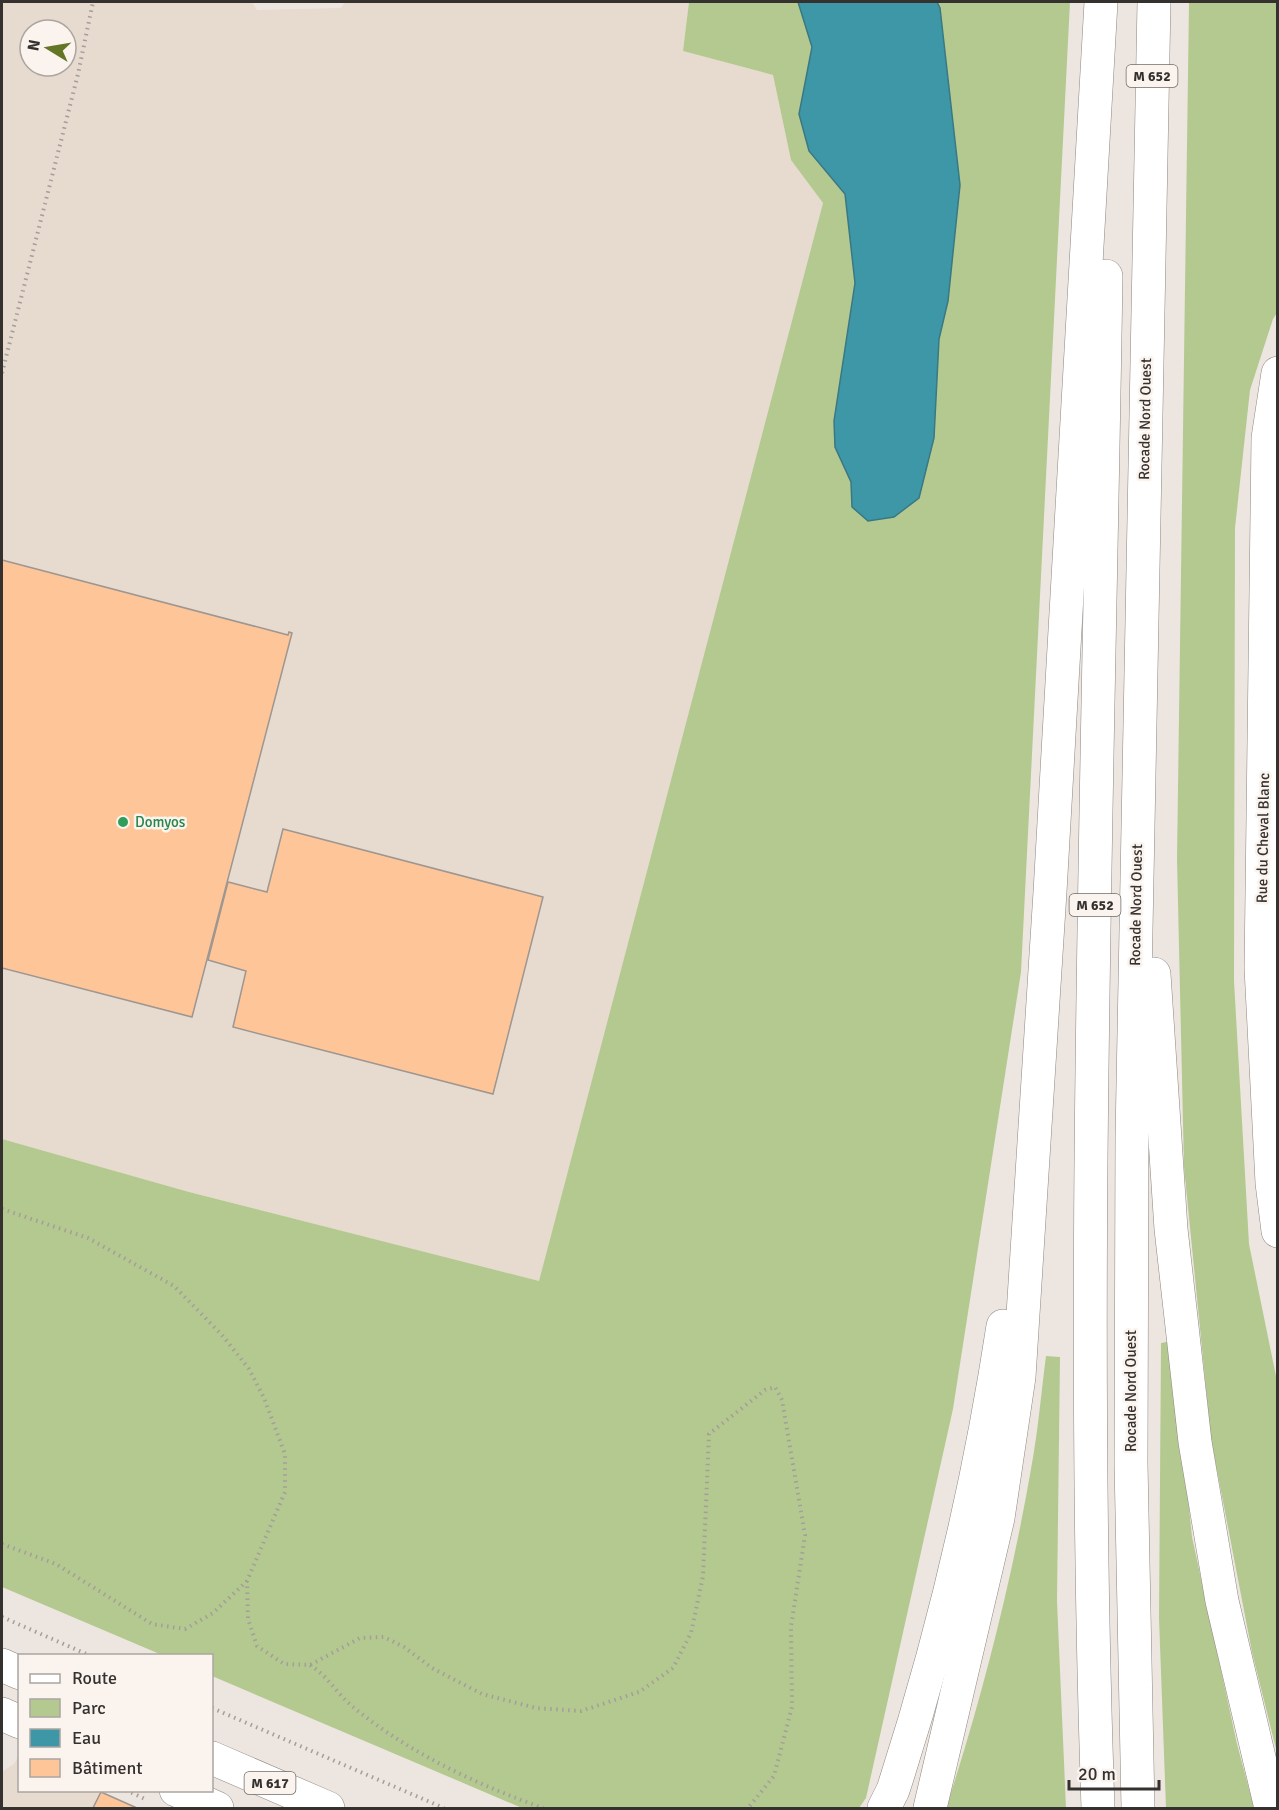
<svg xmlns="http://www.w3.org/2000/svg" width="1279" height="1810" font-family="Signika,sans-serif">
<rect width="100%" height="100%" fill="#ede6e0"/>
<g fill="#e7dace" fill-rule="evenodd">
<path d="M2 2H252L257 10 341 8 345 2H689L683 51 773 75 791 160 823 203 539 1281 189 1192 2 1139ZM30 30H66V66H30Z"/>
<polygon points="18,1757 20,1790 95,1791 136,1808 2,1808 2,1772 14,1764"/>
</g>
<g fill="#b4c98f">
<polygon points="689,2 1070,2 1021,972 953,1409 866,1798 859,1808 522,1808 212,1676 212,1656 162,1655 2,1587 2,1139 189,1192 539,1281 823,203 791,160 773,75 683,51"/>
<polygon points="1189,2 1277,2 1277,313 1273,319 1250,390 1235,528 1234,981 1249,1244 1277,1381 1277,1753 1252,1652 1211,1439 1184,1167 1177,859"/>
<polygon points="1172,1341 1192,1537 1237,1744 1254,1808 1166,1808 1159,1618 1161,1343"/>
<path d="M1046 1356 1060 1357 1057 1601 1066 1808H946C982 1698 1011 1584 1031 1469 1038 1432 1041 1394 1046 1356Z"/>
</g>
<polygon fill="#3d97a7" stroke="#3a7883" stroke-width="1.5" points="798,2 937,2 940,8 960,185 948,301 939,339 934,438 919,498 894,517 868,521 852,507 851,482 835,447 834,421 855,283 845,194 809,151 799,114 812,47"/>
<g fill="#fec698" stroke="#9d9691" stroke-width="1.5">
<polygon points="2,560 288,635 289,632 292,633 192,1017 2,968"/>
<polygon points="283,829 543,897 493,1094 233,1027 246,971 208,960 228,882 267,892"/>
<polygon points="101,1792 137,1808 93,1808"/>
</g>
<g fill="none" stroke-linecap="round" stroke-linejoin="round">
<defs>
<polyline id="minor" points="1278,373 1268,438 1261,968 1272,1183 1278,1231"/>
<g id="major">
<polyline points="2,1665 20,1673"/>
<polyline points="2,1714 20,1722"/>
<polyline points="212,1758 328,1808"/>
<polyline points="176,1790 217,1808"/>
</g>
<g id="highway">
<polyline points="1154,974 1171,1229 1195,1442 1222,1601 1271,1808"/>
<path d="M884 1808 893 1790C942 1639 979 1483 1003 1326"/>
<polyline points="930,1808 998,1518 1019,1377 1050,892 1101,2"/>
<path d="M1098 1808C1080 1298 1098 787 1106 276"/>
<polyline points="1138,1808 1131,1463 1132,1136 1154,2"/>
</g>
</defs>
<use href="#minor" stroke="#8d8681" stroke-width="34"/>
<use href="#major" stroke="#8d8681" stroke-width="34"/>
<use href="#highway" stroke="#8d8681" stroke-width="34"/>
<g stroke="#a49e9a" stroke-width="4" stroke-dasharray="1.5 4.5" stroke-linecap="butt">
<polyline points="2,373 78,74 93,2"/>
<polyline points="2,1209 88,1238 174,1286 222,1335 249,1369 264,1398 285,1454 285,1492 247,1581 248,1619 257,1646 284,1664 310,1665 360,1638 384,1637 404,1647 432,1668 482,1694 536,1708 581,1711 639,1692 673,1668 691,1633 703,1576 709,1434 765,1390 775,1387 782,1400 805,1535 791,1627 792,1707 774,1776 748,1808"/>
<polyline points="2,1544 56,1564 152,1624 185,1629 213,1613 247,1581"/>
<polyline points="2,1617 91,1656"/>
<path d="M310 1665C328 1676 337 1694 353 1707 408 1752 475 1784 543 1808"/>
<polyline points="212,1708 444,1808"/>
<polyline points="126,1790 147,1800"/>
</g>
<use href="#minor" stroke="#fff" stroke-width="33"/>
<use href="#major" stroke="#fff" stroke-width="33"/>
<use href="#highway" stroke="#fff" stroke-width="33"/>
</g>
<circle fill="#2e9e5b" stroke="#fbf3ed" stroke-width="2" cx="123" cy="822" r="6"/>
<g text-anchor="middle" stroke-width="5" stroke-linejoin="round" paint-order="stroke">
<g fill="#fbf3ed" stroke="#706b68" stroke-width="1.5">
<rect x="1126.5" y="65" width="51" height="22" rx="4.5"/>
<rect x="1069.5" y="894" width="51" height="22" rx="4.5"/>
<rect x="244.5" y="1772" width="51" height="22" rx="4.5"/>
</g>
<g font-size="14" font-weight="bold" fill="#34312f">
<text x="1152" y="81">M 652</text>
<text x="1095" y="910">M 652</text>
<text x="270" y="1788">M 617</text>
</g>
<g font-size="15" fill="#34312f" stroke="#fbf3ed">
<text transform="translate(1145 419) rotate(-89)" y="5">Rocade Nord Ouest</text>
<text transform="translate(1263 838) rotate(-89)" y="5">Rue du Cheval Blanc</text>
<text transform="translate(1136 905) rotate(-89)" y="5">Rocade Nord Ouest</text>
<text transform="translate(1131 1391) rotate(-90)" y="5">Rocade Nord Ouest</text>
</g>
<g font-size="15" fill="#27864d" stroke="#fbf3ed" text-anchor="start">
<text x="135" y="827">Domyos</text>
</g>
</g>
<rect width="1279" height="1810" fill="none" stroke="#34312f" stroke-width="6"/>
<rect x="18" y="1654" width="195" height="138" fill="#fbf3ed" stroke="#aba5a1" stroke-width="1.5"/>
<rect x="30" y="1674" width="30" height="9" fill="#ffffff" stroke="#aba5a1" stroke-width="1.5"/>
<text x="72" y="1684" font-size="18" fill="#34312f">Route</text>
<rect x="30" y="1699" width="30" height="18" fill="#b4c98f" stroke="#aba5a1" stroke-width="1.5"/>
<text x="72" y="1714" font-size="18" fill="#34312f">Parc</text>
<rect x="30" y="1729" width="30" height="18" fill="#3d97a7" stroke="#aba5a1" stroke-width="1.5"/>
<text x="72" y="1744" font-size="18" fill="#34312f">Eau</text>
<rect x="30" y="1759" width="30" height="18" fill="#fec698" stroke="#aba5a1" stroke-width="1.5"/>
<text x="72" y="1774" font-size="18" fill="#34312f">Bâtiment</text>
<g transform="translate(48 48) rotate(281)"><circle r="28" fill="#fbf3ed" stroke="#aba5a1" stroke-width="1.5"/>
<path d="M0-4.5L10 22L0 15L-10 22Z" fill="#637625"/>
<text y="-9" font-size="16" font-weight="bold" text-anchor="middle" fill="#34312f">N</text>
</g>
<path d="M1069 1780v9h90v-9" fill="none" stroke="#34312f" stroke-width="3"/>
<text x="1078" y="1780" font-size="18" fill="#34312f" stroke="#fbf3ed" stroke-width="4.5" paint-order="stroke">20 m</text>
</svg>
